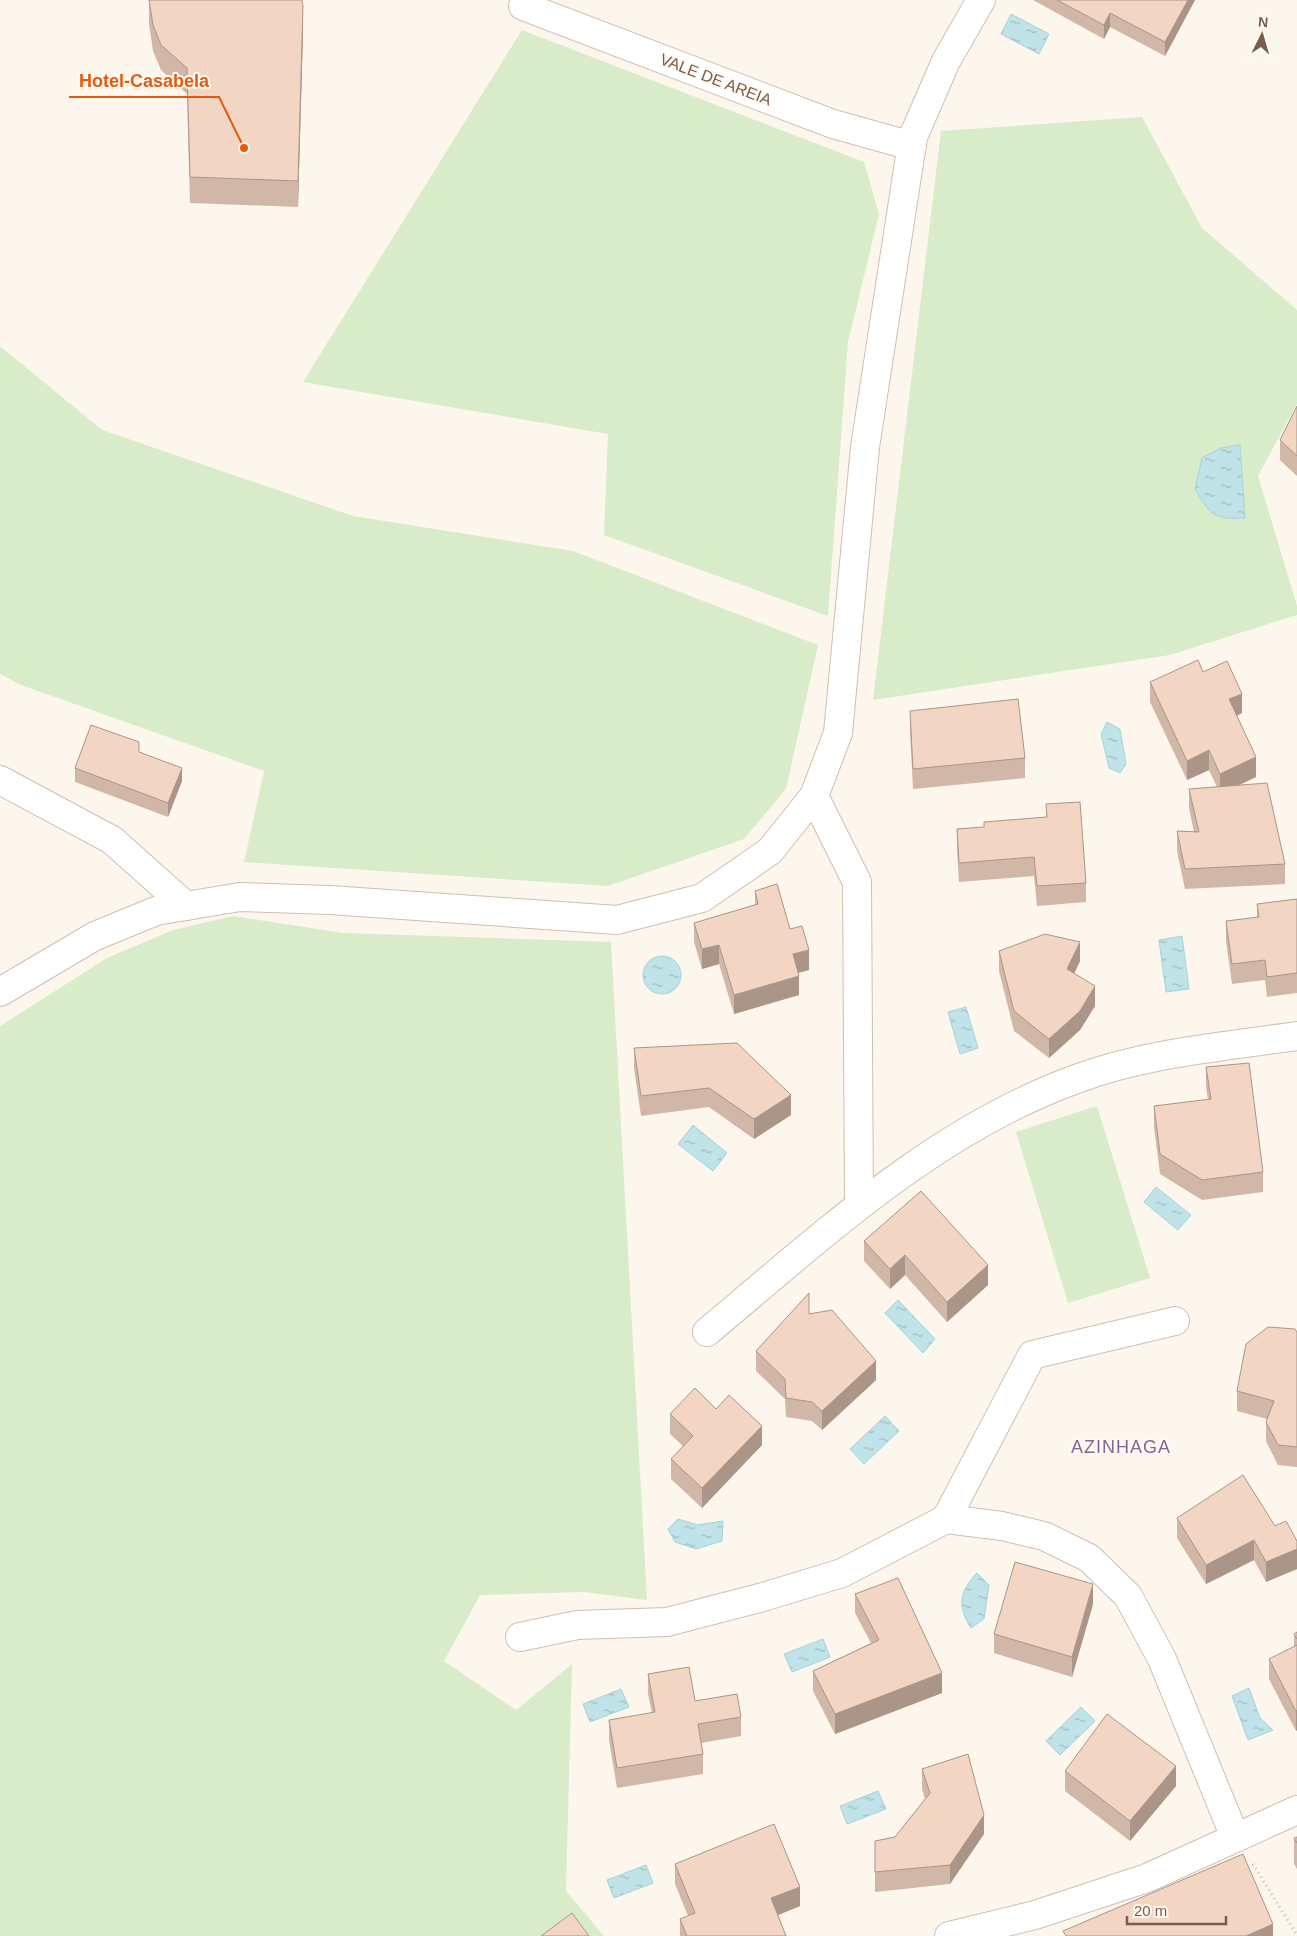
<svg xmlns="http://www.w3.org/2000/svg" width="1297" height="1936" font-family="Arial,sans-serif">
<defs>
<pattern id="water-ripples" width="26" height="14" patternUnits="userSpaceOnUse" patternTransform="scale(1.25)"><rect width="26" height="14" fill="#bfe3e8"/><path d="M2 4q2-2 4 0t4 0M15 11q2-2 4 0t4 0" fill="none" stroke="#a0bbbe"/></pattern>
</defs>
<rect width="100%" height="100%" fill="#fdf6ec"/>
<g fill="#d8ecc9">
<polygon points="522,30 864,162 879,214 848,342 828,616 604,535 608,434 303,382"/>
<polygon points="1142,117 1202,228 1297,310 1297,404 1258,476 1297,606 1297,615 1170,655 873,700 941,131"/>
<polygon points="0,346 102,430 353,516 573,551 818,645 786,789 744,839 608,886 244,862 264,771 21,685 0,674"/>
<polygon points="233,916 343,933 611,942 647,1600 584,1592 480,1595 444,1661 516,1710 572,1664 566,1891 604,1936 0,1936 0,1026 107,958 173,930"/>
<polygon points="1097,1106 1150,1278 1068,1303 1016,1132"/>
</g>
<g fill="url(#water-ripples)" stroke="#a5d3da">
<polygon points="1011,14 1049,34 1039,54 1001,34"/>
<path d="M1240 445 1245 518C1215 520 1210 515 1195 489L1202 458 1221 448Z"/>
<polygon points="1107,722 1120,729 1126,764 1120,773 1109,768 1101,734"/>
<polygon points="1182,936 1189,989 1166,992 1159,940"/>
<circle cx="662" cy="975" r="19"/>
<polygon points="966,1007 978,1048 960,1054 948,1012"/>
<polygon points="693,1125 727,1153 713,1171 678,1144"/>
<polygon points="1156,1187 1191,1215 1178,1230 1144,1202"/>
<polygon points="898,1300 935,1339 923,1353 885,1313"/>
<polygon points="885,1416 899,1431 864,1464 850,1449"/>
<polygon points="678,1519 698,1525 723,1521 722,1541 696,1549 675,1542 668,1529"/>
<path d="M977 1573 989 1585 984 1619 971 1628C957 1606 959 1592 977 1573Z"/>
<polygon points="823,1639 830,1657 792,1672 784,1654"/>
<polygon points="1249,1688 1260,1718 1273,1730 1248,1740 1232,1696"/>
<polygon points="621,1689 629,1707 590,1722 583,1704"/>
<polygon points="1081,1707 1095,1721 1060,1755 1046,1741"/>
<polygon points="878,1791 886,1809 847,1824 840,1806"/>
<polygon points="646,1865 653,1883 614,1898 607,1880"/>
</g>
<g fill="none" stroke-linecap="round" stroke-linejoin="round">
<defs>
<g id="minor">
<polyline points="523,6 833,124 912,146"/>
<polyline points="0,780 112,840 186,906"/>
<polyline points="814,796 857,882 859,1205"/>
<polyline points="0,992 95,936 156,911 240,897 330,900 617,920 702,898 770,851 814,796 838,733 865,447 913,137 946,61 981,0"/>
<path d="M707 1332C822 1236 936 1129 1079 1078 1147 1053 1226 1046 1297 1036"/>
<polyline points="946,1519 1032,1355 1175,1321"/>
<polyline points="520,1637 577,1625 667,1622 763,1597 842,1573 946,1519 1002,1526 1044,1536 1089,1558 1128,1596 1162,1659 1235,1837"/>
<polyline points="949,1936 1035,1915 1147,1878 1297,1810"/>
</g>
</defs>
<use href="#minor" stroke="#d1beb0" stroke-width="30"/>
<polyline stroke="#d9b8a5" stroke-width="3" stroke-dasharray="1 4" stroke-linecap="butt" points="1253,1864 1297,1935"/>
<use href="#minor" stroke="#fff" stroke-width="28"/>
</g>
<g fill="#d1b7a8">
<polygon points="149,0 303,32 298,207 190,203 187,94 161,70 153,51 149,24"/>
<polygon points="1033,0 1195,0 1165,56 1110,27 1104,39"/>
<polygon points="1297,406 1297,476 1280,460 1280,440"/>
<polygon points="1203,672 1242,713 1237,716 1256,777 1239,785 1285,864 1285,884 1185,889 1177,851 1177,831 1194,832 1189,808 1189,789 1217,787 1209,770 1187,780 1150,702 1150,682"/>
<polygon points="910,711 1025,758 1025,778 913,789 910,730"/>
<polygon points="139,752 182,781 168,817 75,782 75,768"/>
<polygon points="1046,804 1086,883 1086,902 1037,906 1034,876 959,882 957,849 957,829 984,827 1046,817"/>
<polygon points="755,891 790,929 809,970 798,973 799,995 734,1014 719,964 702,969 694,942 694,923 755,905"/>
<polygon points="1297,899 1297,993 1267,997 1265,980 1232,984 1226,941 1226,921 1257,917 1257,904"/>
<polygon points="999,951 1080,961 1074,973 1095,1006 1080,1030 1049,1058 1014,1031 999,971"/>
<polygon points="634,1048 791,1115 754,1139 709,1107 641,1116 634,1068"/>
<polygon points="1206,1067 1263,1172 1263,1192 1202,1200 1160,1174 1154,1126 1154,1106 1208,1100 1206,1087"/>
<polygon points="864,1241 988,1285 947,1322 905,1275 890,1289 864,1261"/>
<polygon points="809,1314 876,1380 822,1430 812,1421 786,1417 785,1399 756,1371 756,1351"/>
<polygon points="1297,1332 1297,1467 1278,1465 1266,1441 1266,1422 1267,1419 1237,1411 1237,1391"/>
<polygon points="716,1409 762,1445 702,1508 671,1479 671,1459 683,1446 670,1434 670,1414"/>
<polygon points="1177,1518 1275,1526 1297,1541 1297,1569 1266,1582 1254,1560 1206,1584 1177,1538"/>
<polygon points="855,1594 942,1693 835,1734 813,1691 813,1671 871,1643 855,1613"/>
<polygon points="1093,1604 1072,1677 994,1653 994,1634"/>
<polygon points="1297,1632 1297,1730 1296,1731 1269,1679 1269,1659 1294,1647 1294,1634"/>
<polygon points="648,1674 695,1701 741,1717 741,1736 701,1743 703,1754 703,1774 617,1788 609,1740 609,1720 652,1713 648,1694"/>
<polygon points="922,1769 984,1834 950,1884 875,1892 875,1841 895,1837 925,1799 922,1789"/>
<polygon points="1065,1771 1176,1786 1130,1841 1065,1791"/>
<polygon points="1297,1837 1297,1869 1294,1864 1294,1838"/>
<polygon points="675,1864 800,1906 778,1915 786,1936 680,1936 680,1919 688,1916 675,1884"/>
</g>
<g fill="#aa9588">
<polygon points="1188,0 1195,0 1165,56 1165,42"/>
<polygon points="303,6 303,32 298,207 298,181"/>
<polygon points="1110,13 1110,27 1104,39 1104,25"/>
<polygon points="1242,694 1242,713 1229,719 1229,699"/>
<polygon points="1209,750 1209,770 1187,780 1187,761"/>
<polygon points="1256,757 1256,777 1220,794 1220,774"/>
<polygon points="182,768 182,781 168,817 168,803"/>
<polygon points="1080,942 1080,961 1067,989 1067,969"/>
<polygon points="719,945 719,964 702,969 702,949"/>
<polygon points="809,950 809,970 793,974 793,954"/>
<polygon points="799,976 799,995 734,1014 734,995"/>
<polygon points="1095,986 1095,1006 1080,1030 1049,1058 1049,1039"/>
<polygon points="791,1095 791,1115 754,1139 754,1119"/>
<polygon points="905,1255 905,1275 890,1289 890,1269"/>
<polygon points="988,1265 988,1285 947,1322 947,1302"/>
<polygon points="876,1361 876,1380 822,1430 822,1411"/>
<polygon points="762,1426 762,1445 702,1508 702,1488"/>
<polygon points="1254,1540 1254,1560 1206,1584 1206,1565"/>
<polygon points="1297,1549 1297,1569 1266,1582 1266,1562"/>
<polygon points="1093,1584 1093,1604 1072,1677 1072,1657"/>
<polygon points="942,1673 942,1693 835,1734 835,1714"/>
<polygon points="1297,1710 1297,1730 1296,1731 1296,1711"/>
<polygon points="1176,1766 1176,1786 1130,1841 1130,1821"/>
<polygon points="984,1815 984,1834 950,1884 950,1865"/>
<polygon points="800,1887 800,1906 771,1918 771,1898"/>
<polygon points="1273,1924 1273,1936 1246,1936"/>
</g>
<g fill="#f3d5c3" stroke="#aa9588">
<polygon points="149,0 302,0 303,6 298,181 190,177 187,68 161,45 153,25"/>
<polygon points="1057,0 1188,0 1165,42 1110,13 1104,25"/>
<polygon points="1297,406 1297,456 1280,440"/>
<polygon points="1198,660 1203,672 1227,661 1242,694 1229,699 1256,757 1220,774 1209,750 1187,761 1150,682"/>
<polygon points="1018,699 1025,758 913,769 910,711"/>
<polygon points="91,725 139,742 139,752 182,768 168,803 75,768"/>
<polygon points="1267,783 1285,864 1185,869 1177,831 1199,832 1189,789"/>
<polygon points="1080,802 1086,883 1037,886 1034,857 959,863 957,829 984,827 984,822 1047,817 1046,804"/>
<polygon points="777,884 790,929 802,926 809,950 793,954 799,976 734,995 719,945 702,949 694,923 758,904 755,891"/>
<polygon points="1297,899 1297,973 1267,977 1265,960 1232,964 1226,921 1259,917 1257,904"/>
<polygon points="1045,934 1080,942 1067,969 1095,986 1080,1011 1049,1039 1014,1011 999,951"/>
<polygon points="737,1043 791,1095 754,1119 709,1088 641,1096 634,1048"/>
<polygon points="1249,1063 1263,1172 1202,1180 1160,1154 1154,1106 1211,1099 1206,1067"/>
<polygon points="921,1191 988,1265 947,1302 905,1255 890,1269 864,1241"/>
<polygon points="809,1293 809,1314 832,1310 876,1361 822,1411 812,1402 786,1398 785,1379 756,1351"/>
<polygon points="1268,1327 1295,1329 1297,1332 1297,1447 1278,1445 1266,1422 1274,1401 1237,1391 1246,1344"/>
<polygon points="695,1388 716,1409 729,1395 762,1426 702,1488 671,1459 693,1436 670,1414"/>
<polygon points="1243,1475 1275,1526 1286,1521 1297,1541 1297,1549 1266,1562 1254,1540 1206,1565 1177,1518"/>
<polygon points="1015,1562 1093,1584 1072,1657 994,1634"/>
<polygon points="898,1578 942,1673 835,1714 813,1671 879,1640 855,1594"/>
<polygon points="1297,1632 1297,1639 1294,1634"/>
<polygon points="1297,1645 1297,1710 1296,1711 1269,1659"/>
<polygon points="689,1667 695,1701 737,1694 741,1717 698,1724 703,1754 617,1768 609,1720 655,1712 648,1674"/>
<polygon points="1107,1714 1176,1766 1130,1821 1065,1771"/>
<polygon points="968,1754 984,1815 950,1865 875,1872 875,1841 895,1837 930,1793 922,1769"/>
<polygon points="774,1824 800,1887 771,1898 786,1936 687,1936 680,1919 695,1913 675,1864"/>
<polygon points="1297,1837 1297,1843 1294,1838"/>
<polygon points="1243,1854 1273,1924 1246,1936 1066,1936 1063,1931"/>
<polygon points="572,1913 589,1936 541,1936"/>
</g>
<g text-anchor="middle" stroke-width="4" stroke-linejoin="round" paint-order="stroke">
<g font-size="16" fill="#7a5c4d" stroke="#fffaf3">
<text transform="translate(716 79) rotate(21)" y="6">VALE DE AREIA</text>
</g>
<g font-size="18" letter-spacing="1" fill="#846695" stroke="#fffaf3">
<text x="1121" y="1453">AZINHAGA</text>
</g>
</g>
<path fill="none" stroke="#e8590c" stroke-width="2" d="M244 148L219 97H69"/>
<circle fill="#e8590c" stroke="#fffaf3" stroke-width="2" cx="244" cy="148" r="5"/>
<g font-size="18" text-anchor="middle" font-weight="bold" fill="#e8590c" stroke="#fffaf3" stroke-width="4" stroke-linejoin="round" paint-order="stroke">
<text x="144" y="87">Hotel-Casabela</text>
</g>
<g transform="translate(1262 35) rotate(5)" stroke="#fffaf3" stroke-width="4" paint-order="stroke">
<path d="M0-4L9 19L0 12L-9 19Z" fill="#7a5c4d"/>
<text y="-8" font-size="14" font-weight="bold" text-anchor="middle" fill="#7a5c4d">N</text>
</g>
<path d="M1127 1916v8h99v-8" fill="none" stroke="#7a5c4d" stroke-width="2.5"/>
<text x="1134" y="1916" font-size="15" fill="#7a5c4d" stroke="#fffaf3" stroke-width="4" paint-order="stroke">20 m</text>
</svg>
